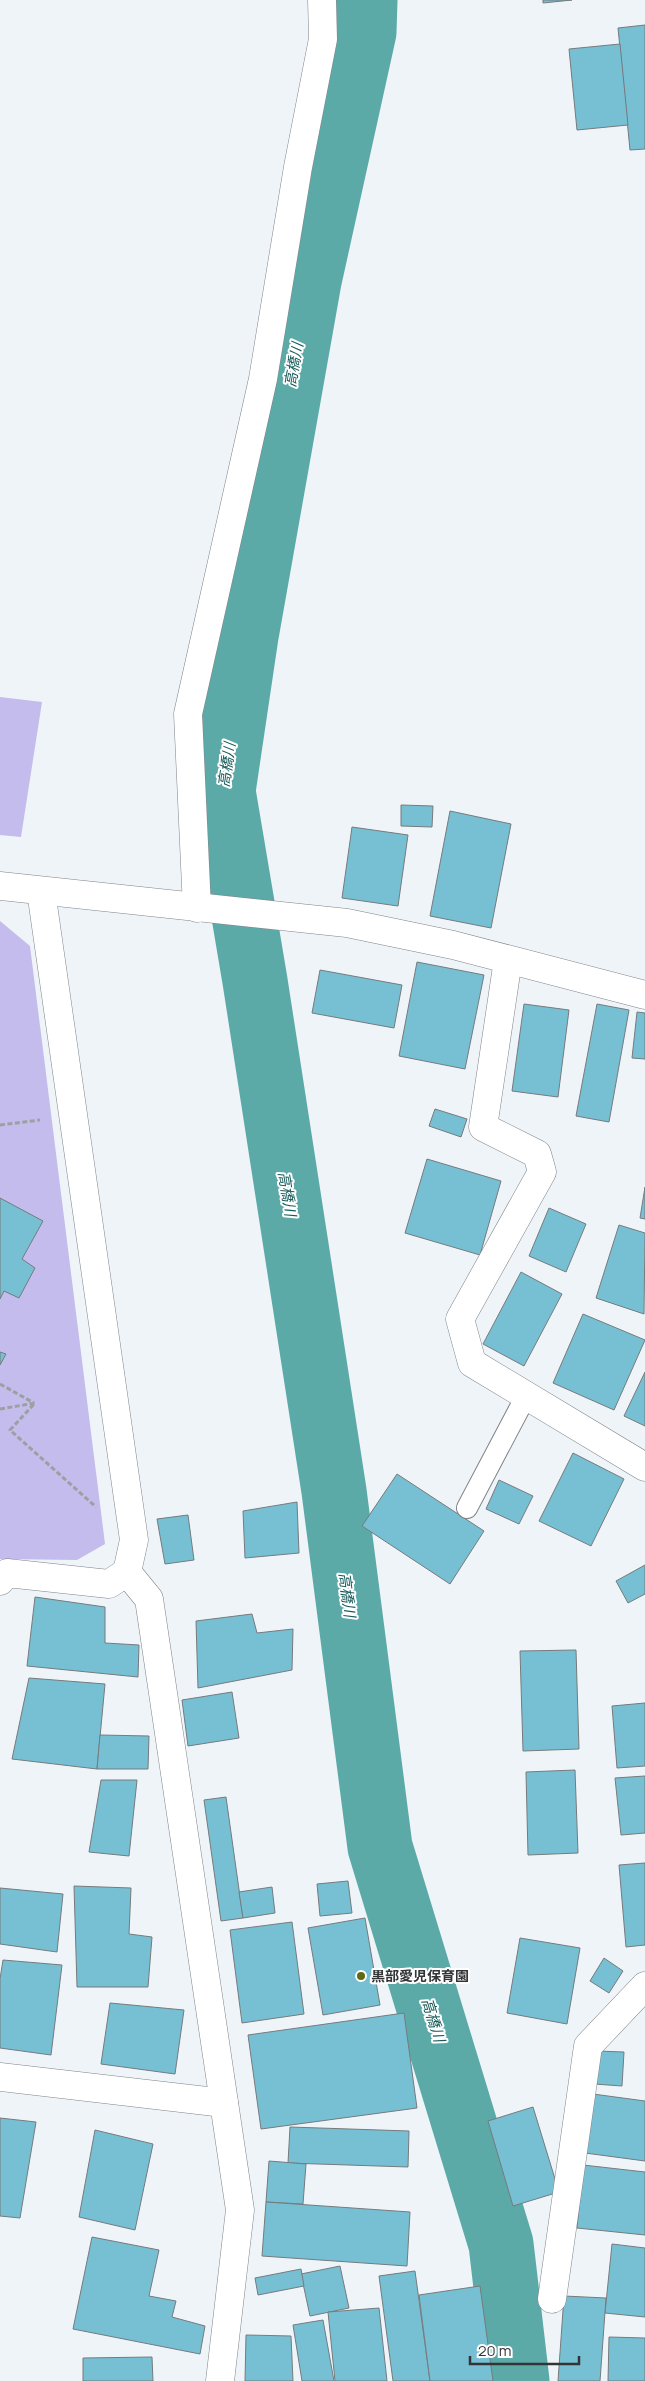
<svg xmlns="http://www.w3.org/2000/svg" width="645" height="2381" font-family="Manrope,'Noto Sans JP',sans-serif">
<rect width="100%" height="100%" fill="#eff4f8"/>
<g fill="#c4bcec">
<polygon points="0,697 42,702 21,837 0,835"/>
<polygon points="0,921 30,946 105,1544 77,1560 0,1559"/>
</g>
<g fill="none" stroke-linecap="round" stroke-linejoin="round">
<polyline stroke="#5baaa8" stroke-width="65" points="365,0 364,32 309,281 246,636 223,791 255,981 334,1491 380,1847 501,2244 517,2381"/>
</g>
<g fill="#77c0d4" stroke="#757b7d">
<polygon points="543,0 572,0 543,3"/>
<polygon points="645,25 645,149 630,150 618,28"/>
<polygon points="620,44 628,125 577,130 569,49"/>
<polygon points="401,805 433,806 432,827 401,826"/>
<polygon points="450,811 511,824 491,928 430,916"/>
<polygon points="352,827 408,835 398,906 342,898"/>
<polygon points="417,962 484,975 465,1069 399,1056"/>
<polygon points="320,970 402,985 394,1028 312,1013"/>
<polygon points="524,1004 569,1010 558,1097 512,1091"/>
<polygon points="597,1004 629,1010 609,1122 576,1116"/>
<polygon points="637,1012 645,1013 645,1059 632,1058"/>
<polygon points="435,1109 467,1119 461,1137 429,1126"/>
<polygon points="427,1159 501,1181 480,1255 405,1233"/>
<polygon points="645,1187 645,1219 640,1218"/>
<polygon points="0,1198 43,1221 22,1259 35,1268 19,1298 4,1291 0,1299"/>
<polygon points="549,1208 586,1224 566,1272 529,1256"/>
<polygon points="619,1225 645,1233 644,1314 596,1298"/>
<polygon points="521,1272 562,1294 524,1366 483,1344"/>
<polygon points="583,1314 645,1340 614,1410 553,1383"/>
<polygon points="0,1352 6,1354 0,1365"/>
<polygon points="645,1372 645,1426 624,1416"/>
<polygon points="573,1453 624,1479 591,1546 539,1521"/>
<polygon points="397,1474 484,1531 450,1584 362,1526"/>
<polygon points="499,1480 533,1496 519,1524 486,1509"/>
<polygon points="297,1502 299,1553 245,1558 243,1511"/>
<polygon points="188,1515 194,1560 165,1564 157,1519"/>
<polygon points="645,1565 645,1594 628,1603 616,1581"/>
<polygon points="35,1597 105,1607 105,1643 139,1645 138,1677 27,1666"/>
<polygon points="252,1614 257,1633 293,1629 292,1670 198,1688 196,1621"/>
<polygon points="576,1650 579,1749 523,1751 520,1651"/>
<polygon points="29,1678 105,1684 97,1769 12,1759"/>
<polygon points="232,1692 239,1738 188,1746 182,1700"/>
<polygon points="645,1703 645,1766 617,1768 612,1706"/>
<polygon points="100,1735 149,1736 148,1769 97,1769"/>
<polygon points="575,1770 578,1853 528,1855 526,1772"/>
<polygon points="645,1776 645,1833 621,1835 615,1778"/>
<polygon points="101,1780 137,1780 129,1856 89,1852"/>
<polygon points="226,1797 243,1918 221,1921 204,1800"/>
<polygon points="645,1863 645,1945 626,1947 619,1865"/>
<polygon points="348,1881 352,1913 320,1916 317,1884"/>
<polygon points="74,1886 131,1888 129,1934 152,1937 148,1987 77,1987"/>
<polygon points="272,1887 275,1913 243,1918 239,1892"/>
<polygon points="0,1888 63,1894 57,1952 0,1944"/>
<polygon points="365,1918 380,2005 323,2015 308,1928"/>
<polygon points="292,1922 304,2014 242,2023 230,1930"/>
<polygon points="520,1938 580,1948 567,2024 507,2013"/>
<polygon points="604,1958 623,1971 609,1993 590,1981"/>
<polygon points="3,1960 62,1965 51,2055 0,2048 0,1979"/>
<polygon points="110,2003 184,2010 175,2074 101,2064"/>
<polygon points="404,2013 417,2108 261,2129 248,2035"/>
<polygon points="596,2051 624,2052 622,2086 594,2084"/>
<polygon points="593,2094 645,2101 645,2161 585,2153"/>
<polygon points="533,2107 559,2192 513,2206 488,2121"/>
<polygon points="0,2118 36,2122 20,2218 0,2216"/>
<polygon points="290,2127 409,2131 408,2167 288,2163"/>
<polygon points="95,2130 153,2144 135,2230 79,2217"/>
<polygon points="269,2161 306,2164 303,2204 266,2202"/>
<polygon points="583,2165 645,2172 645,2235 577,2228"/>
<polygon points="266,2202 410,2212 407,2266 262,2256"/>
<polygon points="92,2237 159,2250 149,2296 176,2301 172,2317 205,2326 200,2354 73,2329"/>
<polygon points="612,2244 645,2248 645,2317 605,2313"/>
<polygon points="340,2266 349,2308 310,2316 301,2274"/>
<polygon points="301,2269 304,2286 258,2295 255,2278"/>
<polygon points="415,2271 430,2381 393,2381 379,2276"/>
<polygon points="480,2286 493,2381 430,2381 419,2295"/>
<polygon points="564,2296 606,2298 600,2381 558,2381"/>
<polygon points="379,2308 387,2381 335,2381 328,2312"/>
<polygon points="323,2320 334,2381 302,2381 293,2325"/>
<polygon points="246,2335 291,2336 293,2381 245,2381"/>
<polygon points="609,2337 645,2338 645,2381 608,2381"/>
<polygon points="152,2357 153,2381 83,2381 83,2358"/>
</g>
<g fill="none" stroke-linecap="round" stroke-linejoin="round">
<defs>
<polyline id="service" points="467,1508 526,1396"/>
<g id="minor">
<polyline points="0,886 347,923 453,945 645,995"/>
<polyline points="41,891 134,1540 127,1572 149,1599 240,2210 220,2381"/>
<polyline points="197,908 188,714 263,379 298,167 323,39 322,0"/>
<polyline points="508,960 483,1127 537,1154 542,1172 460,1319 472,1363 645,1467"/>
<polyline points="0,1581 7,1573 109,1584 127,1572"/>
<polyline points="0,2077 224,2103"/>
<polyline points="552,2299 588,2046 645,1986"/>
</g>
</defs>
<use href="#service" stroke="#808488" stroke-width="22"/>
<use href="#minor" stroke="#808488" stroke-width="29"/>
<g stroke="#9ca0a3" stroke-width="3" stroke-dasharray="5 2.5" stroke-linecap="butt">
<polyline points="0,1125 40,1120"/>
<polyline points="0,1384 34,1403"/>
<polyline points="0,1409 35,1403 10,1430 96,1507"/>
</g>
<use href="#service" stroke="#fff" stroke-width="20"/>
<use href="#minor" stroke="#fff" stroke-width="28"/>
</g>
<circle fill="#5e6b14" stroke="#fff" stroke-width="2" cx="361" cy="1976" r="5"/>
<g text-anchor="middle" stroke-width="4" stroke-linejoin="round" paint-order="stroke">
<g font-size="14" font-weight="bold" fill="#323436" stroke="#fff" text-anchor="start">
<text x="371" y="1981">黒部愛児保育園</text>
</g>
<g font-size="15" font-style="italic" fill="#165a59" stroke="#fff">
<text transform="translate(294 365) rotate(-80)" y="5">高橋川</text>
<text transform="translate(227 765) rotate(-82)" y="5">高橋川</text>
<text transform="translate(287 1194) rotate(81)" y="5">高橋川</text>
<text transform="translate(347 1595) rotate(83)" y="5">高橋川</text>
<text transform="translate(433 2020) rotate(73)" y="5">高橋川</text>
</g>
</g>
<path d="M470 2356v8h109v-8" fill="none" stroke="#323436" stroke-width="2.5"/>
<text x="478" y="2356" font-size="15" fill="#323436" stroke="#ffffff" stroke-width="4" paint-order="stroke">20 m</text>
</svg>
